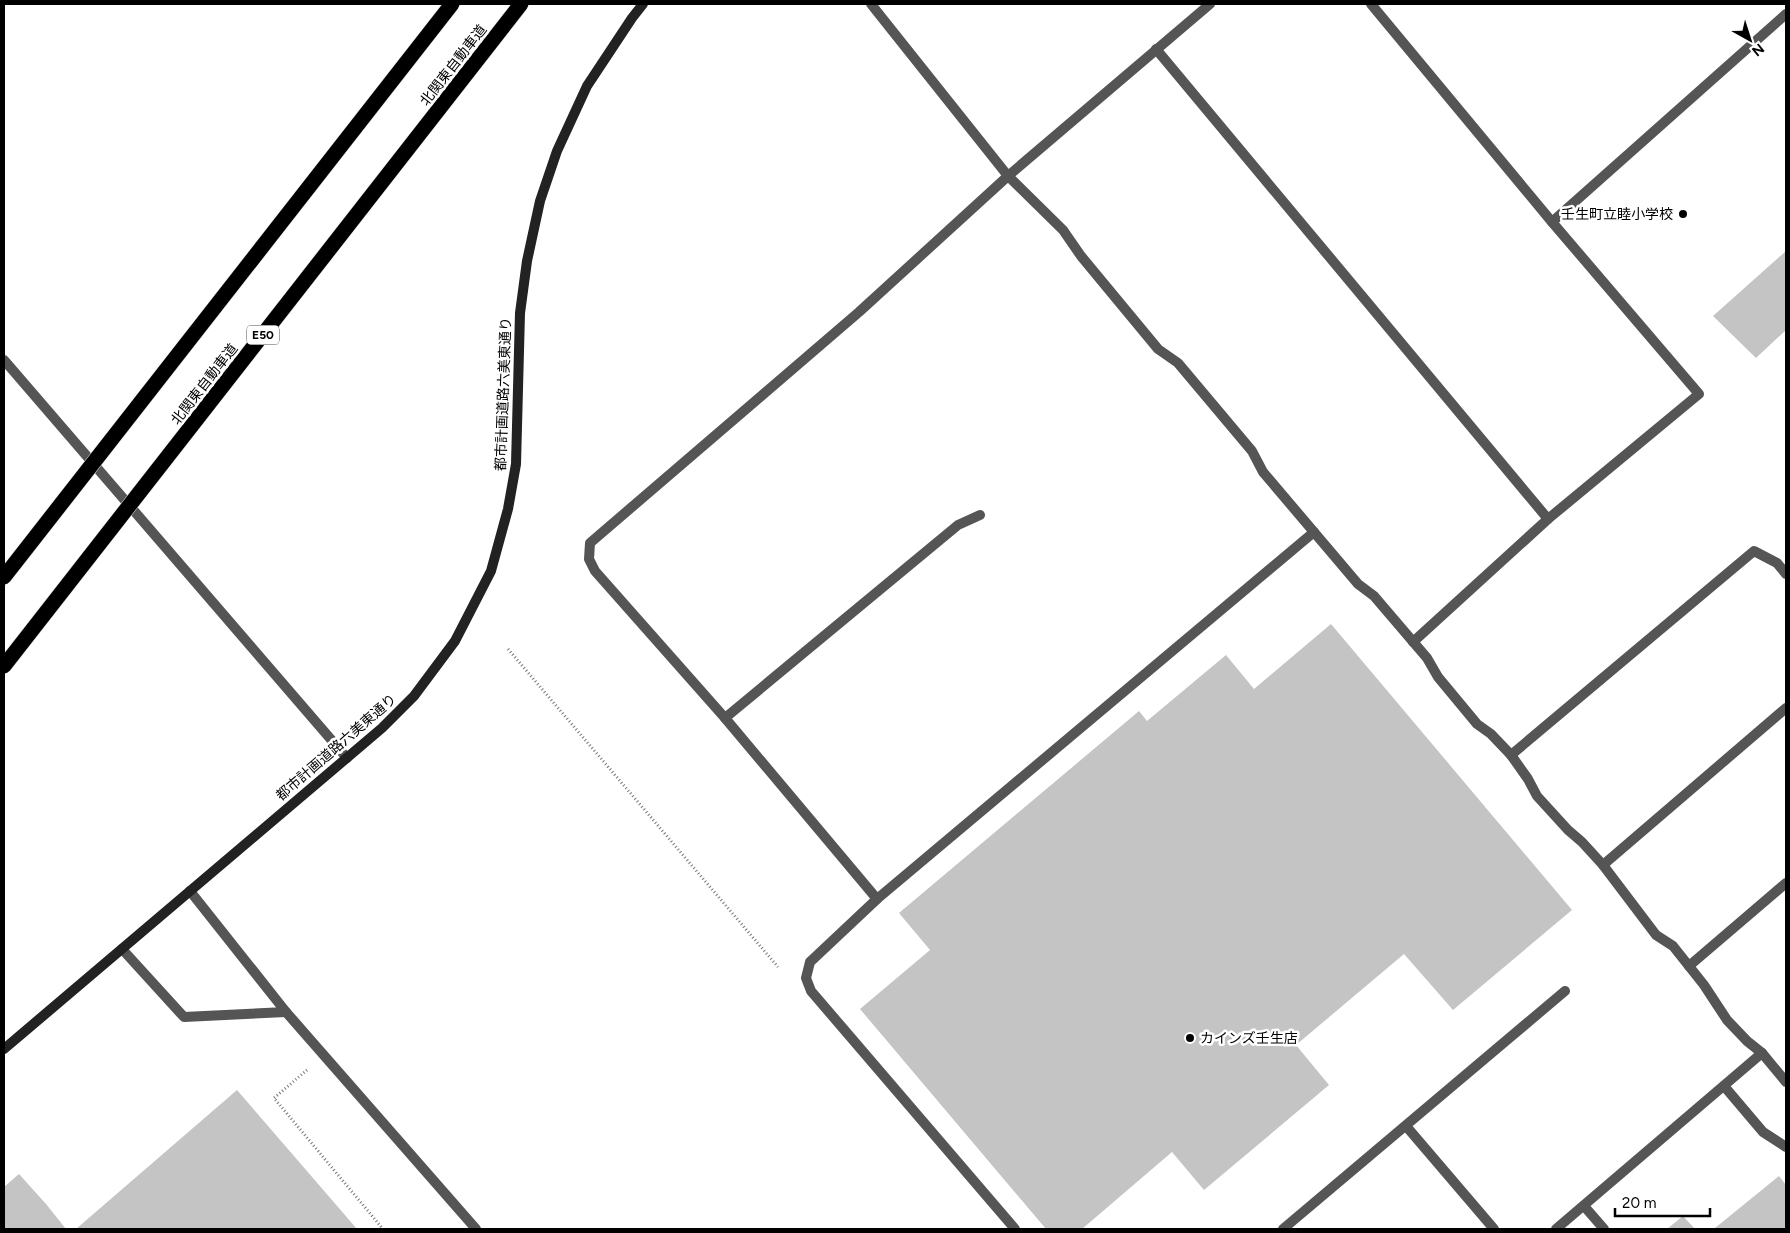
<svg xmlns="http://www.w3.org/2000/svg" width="1790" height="1233" font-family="Figtree,'Noto Sans JP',sans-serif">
<rect width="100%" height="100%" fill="#fff"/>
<g fill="#c4c4c4">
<polygon points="1786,251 1786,330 1756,358 1713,316"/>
<polygon points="1331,624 1572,910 1453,1010 1404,954 1296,1045 1329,1085 1204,1190 1172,1152 1082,1229 1046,1229 860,1009 930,950 899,913 1139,711 1147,721 1226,655 1254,689"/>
<polygon points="237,1090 357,1229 76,1229"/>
<polygon points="19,1174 46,1204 66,1229 4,1229 4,1187"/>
<polygon points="1779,1176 1786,1185 1786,1229 1717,1229 1715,1228"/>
<polygon points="1683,1216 1695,1229 1667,1229"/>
</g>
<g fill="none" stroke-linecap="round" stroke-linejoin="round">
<g stroke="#777" stroke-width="3" stroke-dasharray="1 2.5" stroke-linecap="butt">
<polyline points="508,649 778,967"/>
<polyline points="307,1070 274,1098 383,1229"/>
</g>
<g stroke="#555" stroke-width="10">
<polyline points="1552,222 1786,14"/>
<polyline points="190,891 286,1012 476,1229"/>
<polyline points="122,949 184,1017 286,1012"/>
<polyline points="1724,1086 1763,1132 1786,1147"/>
<polyline points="1406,1126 1494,1229"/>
<polyline points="1584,1206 1604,1229"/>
<polyline points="1283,1229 1565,991"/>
<polyline points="1556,1229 1762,1053"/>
</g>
<g stroke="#555" stroke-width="10">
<polyline points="871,4 1008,176 1063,230 1081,256 1158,349 1178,363 1252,451 1263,472 1358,584 1374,596 1427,658 1438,677 1477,724 1491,734 1511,755 1528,779 1537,796 1568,830 1582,842 1603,865 1656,935 1673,946 1704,985 1727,1020 1747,1041 1762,1053 1786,1082"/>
<polyline points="1371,4 1552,222 1699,394 1548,519 1413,642"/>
<polyline points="1156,49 1548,519"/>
<polyline points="4,360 347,758"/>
<polyline points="725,718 958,525 980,515"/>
<polyline points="1511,755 1754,551 1777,563 1786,574"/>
<polyline points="1603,865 1786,708"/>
<polyline points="877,899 725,718 595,571 589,559 590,543 859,312 1008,176 1210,4"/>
<polyline points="1689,966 1786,883"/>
<polyline points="1015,1229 811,991 806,978 810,962 877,899 1314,532"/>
</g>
<polyline stroke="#222" stroke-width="10" points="4,1049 382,728 414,696 455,641 491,571 508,509 516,464 520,313 527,261 540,201 557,151 587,86 632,18 643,4"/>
<defs>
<g id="highway-bridge">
<polyline points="4,577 452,4"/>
<polyline points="4,666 521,4"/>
</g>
</defs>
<use href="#highway-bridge" stroke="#dbdbdb" stroke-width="16" stroke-linecap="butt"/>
<use href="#highway-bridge" stroke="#000" stroke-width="15"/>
</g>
<g fill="#000" stroke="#fff" stroke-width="2">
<circle cx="1683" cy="214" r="5"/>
<circle cx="1190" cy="1038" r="5"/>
</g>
<g text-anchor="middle" stroke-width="5" stroke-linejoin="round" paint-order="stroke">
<rect fill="#fff" stroke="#4c4c4c" stroke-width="1" x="247" y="325.5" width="32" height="19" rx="4"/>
<g font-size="12" font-weight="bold" fill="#000">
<text x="263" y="339">E50</text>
</g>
<g font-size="14" fill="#000" stroke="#fff">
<text transform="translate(453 65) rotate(-52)" y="5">北関東自動車道</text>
<text transform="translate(204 384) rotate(-52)" y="5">北関東自動車道</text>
<text transform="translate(503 394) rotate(-88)" y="5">都市計画道路六美東通り</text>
<text transform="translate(336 747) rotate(-41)" y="5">都市計画道路六美東通り</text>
</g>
<g font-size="14" fill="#000" stroke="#fff" text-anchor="end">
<text x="1673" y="219">壬生町立睦小学校</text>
<text x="1200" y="1043" text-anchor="start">カインズ壬生店</text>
</g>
</g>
<rect width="1790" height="1233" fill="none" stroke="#000000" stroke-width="10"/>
<g transform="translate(1750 40) rotate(141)" stroke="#ffffff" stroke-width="4" paint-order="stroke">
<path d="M0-4L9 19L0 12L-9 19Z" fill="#000000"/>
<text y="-8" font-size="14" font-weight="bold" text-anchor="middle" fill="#000000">N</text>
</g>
<path d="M1615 1208v8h95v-8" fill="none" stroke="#000000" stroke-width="2.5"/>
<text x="1622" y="1208" font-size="15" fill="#000000" stroke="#ffffff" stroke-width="4" paint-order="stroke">20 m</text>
</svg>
